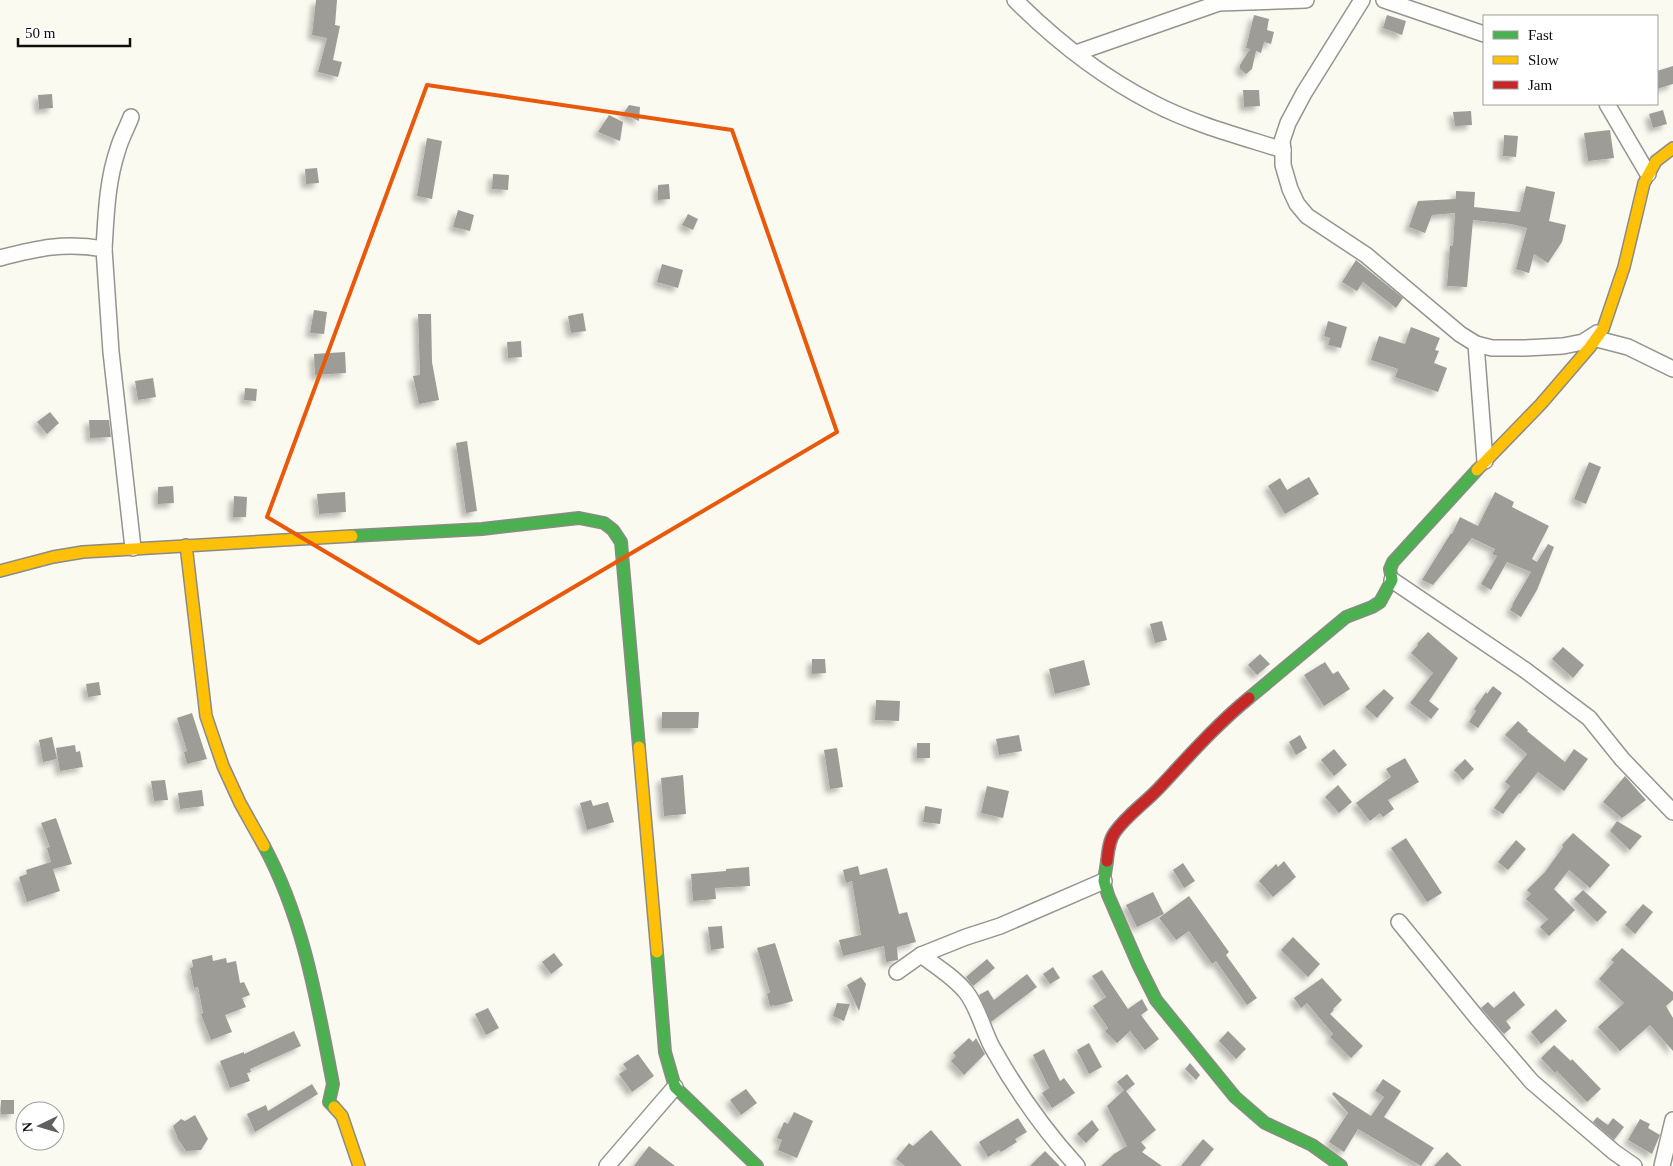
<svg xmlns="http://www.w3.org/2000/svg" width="1673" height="1166" font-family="Georgia,serif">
<defs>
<filter id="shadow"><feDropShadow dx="-4.5" dy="4.5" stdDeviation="2.5" flood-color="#0004"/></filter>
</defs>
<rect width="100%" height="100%" fill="#fbfaf1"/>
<g fill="#9e9c97" filter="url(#shadow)">
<polygon points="316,0 337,0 335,25 340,26 333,60 342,62 338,77 318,72 327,38 312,35"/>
<polygon points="1254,15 1269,19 1267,30 1274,32 1271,44 1264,42 1261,53 1256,51 1252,69 1246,74 1240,69 1240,65 1250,49 1246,48"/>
<polygon points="1387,15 1406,21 1402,35 1383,28"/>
<polygon points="1673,66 1673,84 1657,89 1657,71"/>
<polygon points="1243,90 1259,90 1260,106 1244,107"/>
<polygon points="52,94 53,108 39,109 38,95"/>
<polygon points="629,105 640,107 639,121 623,114"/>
<polygon points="1663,110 1667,124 1653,128 1649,114"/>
<polygon points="1471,111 1472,125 1455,126 1453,112"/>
<polygon points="609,115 623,122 620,141 598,132"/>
<polygon points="1610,130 1614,158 1588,161 1584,133"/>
<polygon points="1504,135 1518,136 1516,157 1503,156"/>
<polygon points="427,138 442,141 432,199 417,196"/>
<polygon points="317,168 319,183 306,184 305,169"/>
<polygon points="493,174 509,175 508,190 492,189"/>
<polygon points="669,184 670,199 658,200 658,185"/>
<polygon points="1526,186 1555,192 1549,221 1566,225 1562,242 1548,263 1534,254 1529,273 1516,269 1527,228 1511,224 1473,220 1467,287 1447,286 1450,246 1453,246 1455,213 1432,215 1425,233 1409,227 1418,201 1456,199 1456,191 1475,192 1474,207 1520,212"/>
<polygon points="458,210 474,215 470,231 453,227"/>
<polygon points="688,214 698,219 693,230 682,225"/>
<polygon points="1356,260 1403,298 1396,308 1363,282 1357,291 1342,282"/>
<polygon points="662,264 683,270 678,288 657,282"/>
<polygon points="314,310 327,312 324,334 310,333"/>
<polygon points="583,313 586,331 571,333 568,316"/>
<polygon points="418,314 431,314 432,362 439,400 419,404 413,376 420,375"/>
<polygon points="1328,321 1347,327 1341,348 1328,345 1330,338 1324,336"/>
<polygon points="1411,327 1440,338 1435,350 1439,351 1434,363 1447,368 1438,392 1395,377 1398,369 1371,360 1379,336 1405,344"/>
<polygon points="521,341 522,357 508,358 507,342"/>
<polygon points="345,352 346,373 315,375 314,354"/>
<polygon points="153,378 156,397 138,400 135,381"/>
<polygon points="245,388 257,389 256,401 244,400"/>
<polygon points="50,412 59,423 47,434 37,422"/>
<polygon points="89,420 109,420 111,437 90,438"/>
<polygon points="467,441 477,511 466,513 456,443"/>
<polygon points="1589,462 1601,467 1586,504 1574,499"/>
<polygon points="1309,477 1319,494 1285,514 1268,486 1280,478 1287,490"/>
<polygon points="173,486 174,503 158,504 158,487"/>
<polygon points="345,492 346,512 319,514 317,494"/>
<polygon points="1495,492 1514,502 1512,507 1549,526 1532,559 1537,562 1548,544 1554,547 1537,590 1521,617 1510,610 1513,605 1512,605 1531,572 1507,562 1491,590 1481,584 1497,556 1492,554 1495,549 1472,538 1433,585 1422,580 1451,533 1452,534 1460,517 1478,526"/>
<polygon points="234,496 247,497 246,517 233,517"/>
<polygon points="1162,621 1167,640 1155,643 1150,624"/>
<polygon points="1428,632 1458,658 1429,701 1439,709 1431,719 1410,703 1433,673 1411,653 1418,645 1417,644"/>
<polygon points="1563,647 1584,665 1573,678 1552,659"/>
<polygon points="1260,654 1270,664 1257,675 1248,665"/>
<polygon points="812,659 825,659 826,673 812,674"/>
<polygon points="1084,660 1090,685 1055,694 1049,669"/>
<polygon points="1325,662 1333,674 1338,671 1350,689 1324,706 1304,675"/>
<polygon points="99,682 101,695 88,697 86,684"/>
<polygon points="1493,686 1502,693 1478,728 1469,722 1476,711 1474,709 1486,692 1487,694"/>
<polygon points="1384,689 1394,698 1377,718 1365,707"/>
<polygon points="876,700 900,701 899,721 875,720"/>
<polygon points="662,712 699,712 698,728 662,728"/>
<polygon points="192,713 207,759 187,764 184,752 187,751 177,718"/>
<polygon points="1518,721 1528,730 1527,731 1565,762 1574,749 1588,759 1564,791 1538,772 1520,794 1519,793 1503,814 1494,808 1510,786 1505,782 1527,754 1505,735"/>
<polygon points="1019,735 1022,751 999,755 996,739"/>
<polygon points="1300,735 1307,748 1296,755 1289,742"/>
<polygon points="52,737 57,759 43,762 39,740"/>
<rect x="917" y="743" width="13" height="15"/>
<polygon points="75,745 76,752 80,751 83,767 60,771 56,748"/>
<polygon points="837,748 843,787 830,789 824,750"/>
<polygon points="1334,749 1347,765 1334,776 1321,760"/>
<polygon points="1405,758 1419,782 1388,800 1394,809 1383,817 1380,813 1370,821 1356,803 1391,777 1386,769"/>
<polygon points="1465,759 1474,769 1463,780 1454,770"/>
<polygon points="683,775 686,814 664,816 661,778"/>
<polygon points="1625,776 1646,800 1622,818 1603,802"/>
<polygon points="165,780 168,800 154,801 151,781"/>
<polygon points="1338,785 1352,802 1339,813 1325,797"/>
<polygon points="987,786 1009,791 1003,818 981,813"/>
<polygon points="202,790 204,806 180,809 178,793"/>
<polygon points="591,800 593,806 608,802 614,822 587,830 580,803"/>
<polygon points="925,806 942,809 940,824 923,822"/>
<polygon points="56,818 72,864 53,869 60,891 27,902 19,877 27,874 26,870 51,862 47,848 50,847 41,823"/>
<polygon points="1617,821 1642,836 1630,850 1610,831"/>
<polygon points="1573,833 1610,865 1590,888 1569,870 1554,889 1575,910 1549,936 1540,927 1548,919 1526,899 1531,894 1527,890 1545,872 1563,847 1562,845"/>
<polygon points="1406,838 1442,893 1427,902 1391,848"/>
<polygon points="1516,840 1526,849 1508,870 1498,862"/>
<polygon points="1284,861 1296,877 1273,897 1259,881 1276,864 1278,867"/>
<polygon points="1183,863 1195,881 1184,888 1173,870"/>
<polygon points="858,866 860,875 887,868 899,914 907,912 916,942 897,947 898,960 886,962 884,946 843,956 839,940 861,935 852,881 846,883 843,870"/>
<polygon points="749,867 750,886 715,888 716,899 693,901 691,874 726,871 726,869"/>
<polygon points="1583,890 1607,912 1597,922 1574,899"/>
<polygon points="1153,892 1164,914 1137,927 1126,905"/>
<polygon points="1189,896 1229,952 1226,955 1257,998 1247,1005 1216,961 1212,964 1189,931 1176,940 1159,918"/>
<polygon points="1643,904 1653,912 1635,934 1625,925"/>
<polygon points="722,926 724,948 711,950 708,927"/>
<polygon points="1293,937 1320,964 1308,977 1281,950"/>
<polygon points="775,943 793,1001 775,1006 775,1005 770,1006 767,994 770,992 757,948"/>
<polygon points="1622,948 1673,992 1673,1000 1666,1006 1673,1018 1673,1051 1650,1025 1620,1051 1598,1027 1624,1003 1599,979 1614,962 1611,960"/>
<polygon points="554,953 563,965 551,974 542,962"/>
<polygon points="212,955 213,961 226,958 227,963 236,961 240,983 244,982 250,995 242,998 246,1007 225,1015 232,1032 211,1040 201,1014 203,1013 198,987 194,988 190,968 193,967 192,960"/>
<polygon points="987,959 995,968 973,986 966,977"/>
<polygon points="1053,967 1060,978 1050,984 1043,974"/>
<polygon points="1102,970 1128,1009 1142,999 1148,1010 1141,1015 1159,1039 1145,1050 1130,1031 1117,1043 1105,1031 1108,1028 1093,1006 1106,997 1092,976"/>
<polygon points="1027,974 1037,987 991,1022 979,995 988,990 994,1000"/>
<polygon points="861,977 866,984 859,1011 847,985"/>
<polygon points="1322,978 1342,1000 1333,1009 1334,1010 1330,1014 1363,1046 1351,1058 1330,1037 1333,1034 1307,1003 1301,1008 1294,998"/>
<polygon points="1514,991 1525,1005 1506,1021 1511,1028 1504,1034 1481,1008 1488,1002 1494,1008"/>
<polygon points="837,1003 850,1004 844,1021 833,1016"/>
<polygon points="488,1008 499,1028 486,1035 475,1014"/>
<polygon points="1556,1009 1567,1021 1541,1044 1531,1032"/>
<polygon points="294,1031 301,1046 250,1069 251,1072 247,1073 250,1081 230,1088 220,1061 244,1052 244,1054"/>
<polygon points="1228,1031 1246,1049 1236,1059 1219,1041"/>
<polygon points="969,1038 973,1042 976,1038 985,1054 964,1075 951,1061 956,1056 953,1053"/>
<polygon points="1089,1043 1102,1067 1089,1074 1077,1050"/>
<polygon points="1554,1045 1571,1061 1572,1059 1601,1089 1587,1102 1557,1071 1555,1073 1541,1058"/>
<polygon points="1044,1049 1060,1081 1064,1078 1075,1093 1052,1108 1042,1093 1049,1088 1033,1055"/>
<polygon points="638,1054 654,1076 632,1092 619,1074 627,1069 623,1064"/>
<polygon points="1190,1063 1200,1075 1196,1080 1185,1069"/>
<polygon points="1127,1074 1135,1084 1126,1091 1156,1130 1141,1142 1146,1148 1142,1152 1162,1166 1101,1166 1114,1154 1127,1146 1107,1106 1124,1090 1117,1082"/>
<polygon points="1383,1079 1401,1091 1384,1117 1434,1148 1421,1166 1358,1129 1344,1152 1329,1142 1348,1113 1332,1094 1334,1092 1371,1116 1384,1097 1375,1091"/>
<polygon points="312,1084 318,1094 255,1132 247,1114 266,1105 268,1111"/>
<polygon points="746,1089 757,1103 741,1115 730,1100"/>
<rect x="1" y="1100" width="13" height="14"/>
<polygon points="794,1112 813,1121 797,1158 778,1150 782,1140 777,1138 784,1122 788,1124"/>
<polygon points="195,1115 208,1139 201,1150 186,1151 178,1139 173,1126 181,1119 185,1121"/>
<polygon points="1597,1117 1608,1125 1613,1118 1624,1127 1614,1140 1593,1122"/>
<polygon points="1018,1118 1027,1132 1015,1139 1017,1142 1001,1152 999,1150 988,1157 979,1142"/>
<polygon points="1640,1119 1650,1124 1648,1128 1660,1135 1652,1154 1628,1140"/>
<polygon points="1092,1120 1099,1130 1086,1143 1077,1134"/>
<polygon points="931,1130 962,1166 905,1166 896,1159 909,1143 913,1146"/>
<polygon points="1203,1139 1214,1149 1200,1166 1181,1166"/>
<polygon points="649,1146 675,1166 634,1166"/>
<polygon points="1045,1151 1060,1166 1030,1166"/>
<polygon points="1447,1152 1462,1166 1434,1166"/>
</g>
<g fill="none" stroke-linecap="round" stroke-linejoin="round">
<defs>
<g id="street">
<path d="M1015 0C1055 40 1102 77 1153 103 1193 124 1239 136 1283 150"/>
<polyline points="1362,0 1304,93 1288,123 1282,141 1283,150 1283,165 1290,189 1297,204 1307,216 1366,255 1460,334 1476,344 1492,348 1525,348 1563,346 1583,342 1597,333"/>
<polyline points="1384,0 1484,34"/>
<polyline points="1076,53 1219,3 1306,0"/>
<polyline points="1607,104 1648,174"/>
<path d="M104 249C106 216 107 181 118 149 121 138 127 128 131 117"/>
<path d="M0 258C38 248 65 242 104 249L111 352 133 548"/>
<polyline points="1597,339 1628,347 1673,369"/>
<polyline points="1476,344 1485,461"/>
<polyline points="1392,580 1525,670 1589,718 1622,759 1673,812"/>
<polyline points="1399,922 1478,1019 1532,1082 1614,1152 1634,1166"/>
<path d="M921 955C936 966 954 977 966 992 978 1007 983 1030 992 1047 1016 1090 1044 1130 1077 1166"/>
<polyline points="897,972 921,955 966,937 1000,926 1104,881"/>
<polyline points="607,1166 675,1087"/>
<polyline points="1662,1166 1673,1120"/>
</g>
<g id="fast">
<polyline points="352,536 482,529 579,518 604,523 613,530 621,542 639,747"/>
<polyline points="1249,698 1346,617 1372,607 1380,602 1392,580 1390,569 1393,562 1477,470"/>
<path d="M264 846C304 920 317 1002 333 1084L329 1102 334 1107"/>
<polyline points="1107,861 1104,881 1108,895 1138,964 1156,1000 1235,1097 1265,1123 1312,1145 1341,1166"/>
<polyline points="657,952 665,1052 675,1087 757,1166"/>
</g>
<g id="slow">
<polyline points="1477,470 1541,404 1590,347 1603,329 1624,267 1644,183 1656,161 1673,148"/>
<polyline points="186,545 206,716 223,766 240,803 264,846"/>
<polyline points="0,571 53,557 83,552 352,536"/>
<polyline points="639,747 657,952"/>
<polyline points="334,1107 342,1116 359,1166"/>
</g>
<path id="jam" d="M1107 861C1108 852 1109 840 1115 832 1127 815 1145 803 1159 788 1188 757 1216 725 1249 698"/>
</defs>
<use href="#street" stroke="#949490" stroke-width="18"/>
<use href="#fast" stroke="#8b8a86" stroke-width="14"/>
<use href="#slow" stroke="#8b8a86" stroke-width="14"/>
<use href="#jam" stroke="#8b8a86" stroke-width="14"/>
<use href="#street" stroke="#fefefd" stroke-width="15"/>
<use href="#fast" stroke="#4caf50" stroke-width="11"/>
<use href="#slow" stroke="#ffc107" stroke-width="11"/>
<use href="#jam" stroke="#c62828" stroke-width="11"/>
</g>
<path fill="none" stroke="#e8590c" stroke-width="4" stroke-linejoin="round" d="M427 85 732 130 837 432 479 643 267 517Z"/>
<rect x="1483" y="15" width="175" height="90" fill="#ffffff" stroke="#9e9e9e"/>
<rect x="1493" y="31" width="25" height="8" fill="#4caf50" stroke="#9e9e9e"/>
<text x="1528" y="40" font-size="15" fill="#0d0d0d">Fast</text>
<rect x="1493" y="56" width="25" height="8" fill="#ffc107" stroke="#9e9e9e"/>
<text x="1528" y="65" font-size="15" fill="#0d0d0d">Slow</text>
<rect x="1493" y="81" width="25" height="8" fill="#c62828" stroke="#9e9e9e"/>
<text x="1528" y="90" font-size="15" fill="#0d0d0d">Jam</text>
<g transform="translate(40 1126) rotate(265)"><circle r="24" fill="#ffffff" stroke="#9e9e9e"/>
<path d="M0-4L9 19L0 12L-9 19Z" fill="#60605d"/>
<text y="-8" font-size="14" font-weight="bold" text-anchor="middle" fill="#0d0d0d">N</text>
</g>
<path d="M18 38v8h112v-8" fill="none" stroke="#0d0d0d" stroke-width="2.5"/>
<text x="25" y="38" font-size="15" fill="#0d0d0d" stroke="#ffffff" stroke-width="4" paint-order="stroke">50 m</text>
</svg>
